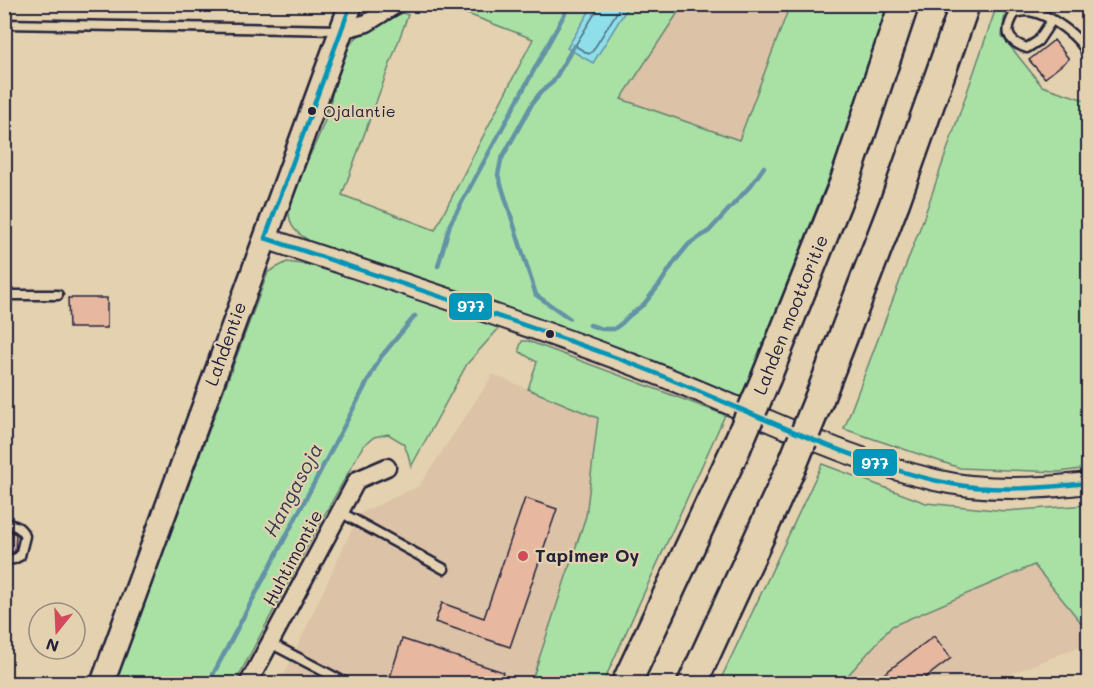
<svg xmlns="http://www.w3.org/2000/svg" width="1093" height="688" font-family="Mali,sans-serif">
<rect width="100%" height="100%" fill="#e3d1af"/>
<filter id="ink" filterUnits="userSpaceOnUse"><feTurbulence type="fractalNoise" baseFrequency=".0167" numOctaves="2"/><feDisplacementMap in="SourceGraphic" scale="12" xChannelSelector="R" yChannelSelector="G"/><feConvolveMatrix kernelMatrix="1 2 1 2 8 2 1 2 1" color-interpolation-filters="sRGB"/></filter>
<g filter="url(#ink)">
<g fill="#dcc2a6">
<polygon points="683,5 790,5 740,141 621,99"/>
<polygon points="493,375 598,417 586,516 531,683 280,684 359,514 419,486"/>
<polygon points="1034,565 1088,631 1088,643 988,683 841,684 892,626"/>
</g>
<g fill="#a9e1a5" stroke="#668270" stroke-width="1.5">
<path d="M444 5H683L621 99 739 140 790 5H891L830 175 740 401 319 246C297 235 285 227 290 200 300 174 314 149 324 123 335 96 333 64 354 40 364 29 388 20 403 13L408 15 342 195 435 230 533 39Z"/>
<polygon points="997,5 1035,5 1006,5 1002,36 1042,86 1088,101 1088,468 1059,472 960,468 844,429 923,220"/>
<polygon points="287,262 315,266 500,327 467,364 411,467 408,454 403,443 388,434 374,437 363,446 314,534 235,683 115,683 268,272"/>
<polygon points="522,341 528,341 725,415 603,683 531,683 586,516 598,418 528,389 537,362 520,352 519,349"/>
<polygon points="822,464 926,503 1005,511 1088,505 1088,631 1034,565 892,626 841,683 719,683"/>
</g>
<polygon fill="#8fdfeb" stroke="#6393a5" stroke-width="1.5" points="593,5 629,5 593,63 567,48"/>
<g fill="none" stroke-linecap="round" stroke-linejoin="round">
<polyline stroke="#4e6e81" stroke-width="1.5" points="598,4 597,10 576,44 577,47 589,54 592,52 622,4"/>
<g stroke="#6393a5" stroke-width="4.5">
<polyline points="438,266 450,224 570,4"/>
<polyline points="569,318 536,295 498,175 501,160 533,102 541,92 553,82 574,46"/>
<polyline points="590,325 602,329 614,329 622,323 629,316 644,304 660,284 675,261 689,244 709,231 752,184 764,167"/>
<polyline points="208,684 380,358 415,316"/>
</g>
</g>
<g fill="#e7b79f" stroke="#22223b" stroke-width="1.5">
<polygon points="1054,40 1069,59 1045,78 1029,60"/>
<polygon points="68,298 107,298 107,328 69,328"/>
<polygon points="525,498 557,509 510,647 435,622 442,603 484,618"/>
<polygon points="4,530 16,534 15,552 4,552"/>
<polygon points="934,636 951,658 917,684 885,684 880,677"/>
<polygon points="402,639 503,672 499,684 388,684"/>
</g>
<g fill="none" stroke-linecap="round" stroke-linejoin="round">
<defs>
<g id="service">
<path d="M1052 20 1038 41 1027 48C1006 41 1004 31 1015 13 1020 12 1024 11 1029 11 1049 14 1082 37 1088 56"/>
<polyline points="4,24 341,30"/>
<polyline points="4,295 58,295"/>
<polyline points="340,512 444,569"/>
<path d="M4 524C15 525 20 526 25 536L20 556 14 559 4 560"/>
<polyline points="270,643 348,684"/>
</g>
<g id="minor">
<polyline points="341,30 367,23 397,4"/>
<polyline points="248,684 357,480 387,467"/>
</g>
<path id="tertiary" d="M265 238C385 278 507 317 626 362 672 379 718 399 764 419 820 443 876 466 935 480 984 492 1039 489 1088 483"/>
<polyline id="secondary" points="102,684 351,4"/>
<g id="motorway">
<polyline points="766,378 844,184 904,4"/>
<polyline points="819,399 895,202 965,4"/>
<polyline points="626,684 736,448"/>
<polyline points="692,684 791,468"/>
</g>
</defs>
<use href="#service" stroke="#22223b" stroke-width="13"/>
<use href="#minor" stroke="#22223b" stroke-width="21"/>
<use href="#tertiary" stroke="#22223b" stroke-width="24"/>
<use href="#secondary" stroke="#22223b" stroke-width="27"/>
<use href="#motorway" stroke="#22223b" stroke-width="33"/>
<use href="#service" stroke="#e3d1af" stroke-width="8"/>
<use href="#minor" stroke="#e3d1af" stroke-width="16"/>
<use href="#tertiary" stroke="#e3d1af" stroke-width="20"/>
<use href="#secondary" stroke="#e3d1af" stroke-width="22"/>
<use href="#motorway" stroke="#e3d1af" stroke-width="28"/>
<defs>
<g id="motorway-bridge">
<polyline points="736,448 766,378"/>
<polyline points="791,468 819,399"/>
</g>
</defs>
<use href="#motorway-bridge" stroke="#22223b" stroke-width="33" stroke-linecap="butt"/>
<use href="#motorway-bridge" stroke="#e3d1af" stroke-width="28"/>
<defs>
<g id="bus-1">
<path d="M265 238C387 279 509 318 630 363 692 387 752 415 814 440 859 458 905 475 952 484 997 492 1043 488 1088 483"/>
<polyline points="265,238 351,4"/>
</g>
</defs>
<use href="#bus-1" stroke="#e3d1af" stroke-width="9"/>
<use href="#bus-1" stroke="#0595b8" stroke-width="4.5"/>
</g>
</g>
<g fill="#22223b" stroke="#e3d1af" stroke-width="2">
<circle cx="312" cy="111" r="5"/>
<circle cx="550" cy="334" r="5"/>
</g>
<circle fill="#d1495b" stroke="#e3d1af" stroke-width="2" cx="523" cy="556" r="6"/>
<g text-anchor="middle" stroke-width="4.5" stroke-linejoin="round" paint-order="stroke">
<g font-size="16" fill="#22223b" stroke="#e3d1af" text-anchor="start">
<text x="323" y="117">Ojalantie</text>
</g>
<g font-size="18" fill="#22223b" stroke="#e3d1af">
<text transform="translate(791 315) rotate(-68)" y="6">Lahden moottoritie</text>
<text transform="translate(226 344) rotate(-70)" y="6">Lahdentie</text>
<text transform="translate(293 558) rotate(-62)" y="6">Huhtimontie</text>
</g>
<g font-size="18" font-weight="bold" fill="#22223b" stroke="#e3d1af" text-anchor="start">
<text x="535" y="562">Tapimer Oy</text>
</g>
<g font-size="20" font-style="italic" fill="#323e55" stroke="#e3d1af">
<text transform="translate(293 490) rotate(-62)" y="7">Hangasoja</text>
</g>
</g>
<g stroke="#e3d1af" stroke-width="2">
<rect x="448" y="292" width="45" height="29" rx="6" fill="#0595b8"/>
<rect x="852" y="448" width="46" height="29" rx="6" fill="#0595b8"/>
</g>
<g font-size="16" text-anchor="middle" font-weight="bold" fill="#fff">
<text x="471" y="312">977</text>
<text x="875" y="469">977</text>
</g>
<rect width="1093" height="688" fill="none" stroke="#e3d1af" stroke-width="24"/>
<rect x="12" y="12" width="1069" height="664" fill="none" stroke="#22223b" stroke-width="2" filter="url(#ink)"/>
<g transform="translate(57 631) rotate(198)"><circle r="28" fill="#e3d1af" stroke="#968b81" stroke-width="1.5"/>
<path d="M0-4.5L10 22L0 15L-10 22Z" fill="#d1495b"/>
<text y="-9" font-size="16" font-weight="bold" text-anchor="middle" fill="#22223b">N</text>
</g>
</svg>
